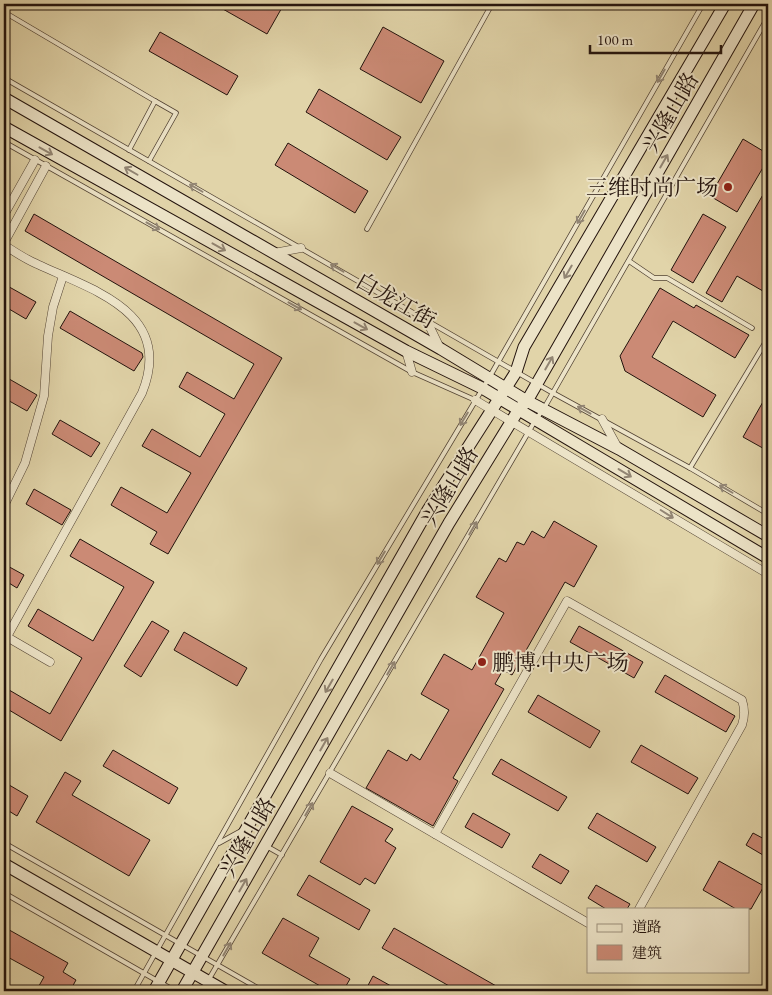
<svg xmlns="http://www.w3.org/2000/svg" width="772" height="995" font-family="'EB Garamond','Noto Serif SC',serif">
<rect width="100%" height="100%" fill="#e1d4a9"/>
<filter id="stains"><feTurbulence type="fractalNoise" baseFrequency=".004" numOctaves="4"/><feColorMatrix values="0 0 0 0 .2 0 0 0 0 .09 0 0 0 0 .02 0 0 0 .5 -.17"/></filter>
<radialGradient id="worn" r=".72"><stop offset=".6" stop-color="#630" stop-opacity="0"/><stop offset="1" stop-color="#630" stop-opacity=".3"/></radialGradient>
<g fill="#cb8a75" stroke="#23130d">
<polygon points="214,4 284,4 267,34"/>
<polygon points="383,27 444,61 421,103 360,69"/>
<polygon points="160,32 238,76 227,95 149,51"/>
<polygon points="319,89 401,137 387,160 306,112"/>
<polygon points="743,139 768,154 768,159 737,212 710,196"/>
<polygon points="288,143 368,191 355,213 275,165"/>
<polygon points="768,186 768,294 737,276 722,302 706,293"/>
<polygon points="34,214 282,358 168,554 150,544 157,532 111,505 121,487 167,513 191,473 142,446 152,429 200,457 225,414 179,387 187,372 234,399 254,364 25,231"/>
<polygon points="703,214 726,227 693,283 671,270"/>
<polygon points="4,284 36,302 26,319 4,306"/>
<polygon points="660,288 694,308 696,305 749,335 735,358 673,321 652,357 716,395 703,417 625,371 620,356"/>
<polygon points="70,311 142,353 143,357 134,371 60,328"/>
<polygon points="4,376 37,395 27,411 4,398"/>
<polygon points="768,393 768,424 765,429 768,431 768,451 743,437"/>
<polygon points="60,420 100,443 91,457 52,434"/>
<polygon points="34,489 71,510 62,525 26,504"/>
<polygon points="554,521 597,546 574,587 565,582 512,675 503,670 495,684 504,689 453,778 458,781 433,826 366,788 388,750 407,761 411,754 420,760 449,710 421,694 444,654 472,670 504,613 476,597 499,558 506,562 517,542 524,545 532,531 544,538"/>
<polygon points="80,539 154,582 61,741 4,707 4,687 50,714 82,658 28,626 38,609 93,641 124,587 70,556"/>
<polygon points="4,564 24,575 17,588 4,580"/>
<polygon points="152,621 169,631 141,677 124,666"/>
<polygon points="579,626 643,662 634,678 570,642"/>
<polygon points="184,632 247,668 237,686 174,650"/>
<polygon points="665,675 735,716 726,732 655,692"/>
<polygon points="538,695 600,731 590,748 528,712"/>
<polygon points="641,745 698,778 688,794 631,762"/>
<polygon points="113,750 178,788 169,804 103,766"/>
<polygon points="501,759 567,797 558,811 492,774"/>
<polygon points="65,772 81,781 72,795 150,840 129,876 36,822"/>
<polygon points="4,782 28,796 17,816 4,808"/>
<polygon points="352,806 393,829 385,841 396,848 375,884 365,878 360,885 320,862"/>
<polygon points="473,813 510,834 502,848 465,827"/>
<polygon points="597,813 656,847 647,862 588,828"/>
<polygon points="753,833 768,841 768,858 746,845"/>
<polygon points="540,854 569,871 561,884 532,867"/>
<polygon points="719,861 764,886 751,909 736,909 703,890"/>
<polygon points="309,875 370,910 359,930 297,895"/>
<polygon points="596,885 630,904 627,909 606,909 588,898"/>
<polygon points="283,918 319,938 309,956 350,979 343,991 329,991 262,953"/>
<polygon points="4,927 68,963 63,972 76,980 70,991 36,991 44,977 4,955"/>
<polygon points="394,928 505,991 458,991 382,948"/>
<polygon points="373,976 400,991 365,991"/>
</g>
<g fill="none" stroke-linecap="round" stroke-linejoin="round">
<defs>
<g id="lane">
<polyline points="4,12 155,101"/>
<polyline points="4,78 553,393 690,468 768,514"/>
<polyline points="4,142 412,372 475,400"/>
<polyline points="129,150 155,101 176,113 149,161"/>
<polyline points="367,229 492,4"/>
<polyline points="629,261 654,278 667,278 752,328"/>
<polyline points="690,468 768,338"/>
<polyline points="4,843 263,991"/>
<polyline points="219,843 241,831"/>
<polyline points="268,847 282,855"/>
<polyline points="4,893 175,991"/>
<polyline points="134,991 321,659 489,378 703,4"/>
<polyline points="202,991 536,419 543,410 768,17"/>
</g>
<g id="street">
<polyline points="4,215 35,160"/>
<polyline points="4,243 46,166"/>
<path d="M4 245C15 252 25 259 37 264 92 290 175 312 142 393L4 642"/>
<polyline points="274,253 301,248"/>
<polyline points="426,319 440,348"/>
<polyline points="406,351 412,372"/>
<polyline points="475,400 768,574"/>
<polyline points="602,419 618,448"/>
<polyline points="4,506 25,463 44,396 48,336 53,307 63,276"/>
<polyline points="7,637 50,662"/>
<polyline points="330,773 588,923"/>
<path d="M435 834 567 601 742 700C745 709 745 716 742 725L639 909"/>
</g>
<g id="secondary">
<polyline points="4,98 441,349 527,401 619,449 768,536"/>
<polyline points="4,127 406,351 482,388 768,558"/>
<polyline points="4,864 225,991"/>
<polyline points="154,991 428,510 516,372 524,347 725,4"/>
<polyline points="182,991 449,523 519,409 527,401 754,4"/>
</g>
</defs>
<use href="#lane" stroke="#524334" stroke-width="5.5"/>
<use href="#street" stroke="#524334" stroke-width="9"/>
<use href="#secondary" stroke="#23130d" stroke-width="13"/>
<use href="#lane" stroke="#ece3c7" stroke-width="4"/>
<use href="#street" stroke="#ece3c7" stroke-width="8"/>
<use href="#secondary" stroke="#ece3c7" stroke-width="11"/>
</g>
<defs><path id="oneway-shaft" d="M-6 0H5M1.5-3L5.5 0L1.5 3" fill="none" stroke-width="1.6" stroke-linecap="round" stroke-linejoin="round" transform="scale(1.25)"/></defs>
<g stroke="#928573">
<use href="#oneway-shaft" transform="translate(661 76) rotate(120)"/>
<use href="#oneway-shaft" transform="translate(46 151) rotate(29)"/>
<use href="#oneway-shaft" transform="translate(664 161) rotate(-60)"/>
<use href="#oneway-shaft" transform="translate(131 171) rotate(-150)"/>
<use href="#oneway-shaft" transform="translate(196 188) rotate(-150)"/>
<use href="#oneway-shaft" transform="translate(581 217) rotate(120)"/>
<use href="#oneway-shaft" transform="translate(153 226) rotate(29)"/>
<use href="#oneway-shaft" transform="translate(219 247) rotate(29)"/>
<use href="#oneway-shaft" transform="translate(337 268) rotate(-150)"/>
<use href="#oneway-shaft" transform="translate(568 272) rotate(120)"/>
<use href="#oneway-shaft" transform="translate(295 306) rotate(29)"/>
<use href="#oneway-shaft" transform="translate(361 326) rotate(29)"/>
<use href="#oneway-shaft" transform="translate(549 363) rotate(-60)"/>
<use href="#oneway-shaft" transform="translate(584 410) rotate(-151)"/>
<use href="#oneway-shaft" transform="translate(464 419) rotate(121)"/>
<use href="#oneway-shaft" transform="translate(625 473) rotate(31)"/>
<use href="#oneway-shaft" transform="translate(726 489) rotate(-150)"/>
<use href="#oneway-shaft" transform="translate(667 514) rotate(32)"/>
<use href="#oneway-shaft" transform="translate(473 528) rotate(-60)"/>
<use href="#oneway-shaft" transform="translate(381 558) rotate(121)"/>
<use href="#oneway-shaft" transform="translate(391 668) rotate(-60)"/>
<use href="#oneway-shaft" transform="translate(329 686) rotate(120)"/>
<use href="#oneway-shaft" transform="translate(324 744) rotate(-60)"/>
<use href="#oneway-shaft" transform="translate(309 809) rotate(-60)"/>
<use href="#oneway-shaft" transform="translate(243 885) rotate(-60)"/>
<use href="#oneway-shaft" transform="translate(227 949) rotate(-60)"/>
</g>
<g fill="#8f2418" stroke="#ece3c7" stroke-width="2">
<circle cx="728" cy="187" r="5"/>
<circle cx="482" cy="662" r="5"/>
</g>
<g text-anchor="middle" stroke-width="4" stroke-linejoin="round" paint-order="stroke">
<g font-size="22" fill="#23130d" stroke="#ece3c7">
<text transform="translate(670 112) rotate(-60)" y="8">兴隆山路</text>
<text transform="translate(396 300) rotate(30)" y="8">白龙江街</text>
<text transform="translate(449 486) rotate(-59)" y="8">兴隆山路</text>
<text transform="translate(247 837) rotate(-60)" y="8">兴隆山路</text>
</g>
<g font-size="22" fill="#23130d" stroke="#ece3c7" text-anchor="end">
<text x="718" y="195">三维时尚广场</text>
<text x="492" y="670" text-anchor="start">鹏博·中央广场</text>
</g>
</g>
<rect width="772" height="995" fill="none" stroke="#e1d4a9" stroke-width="20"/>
<rect x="5" y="5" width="762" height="985" fill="none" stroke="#23130d" stroke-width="2.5"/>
<rect x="10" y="10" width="752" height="975" fill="none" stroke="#23130d"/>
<rect x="587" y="908" width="162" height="65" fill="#ece3c7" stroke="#9c907d"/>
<rect x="597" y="924" width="25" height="8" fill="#ece3c7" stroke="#9c907d"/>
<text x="632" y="932" font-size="15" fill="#23130d">道路</text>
<rect x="597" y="945" width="25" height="15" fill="#cb8a75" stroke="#9c907d"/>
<text x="632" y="958" font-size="15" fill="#23130d">建筑</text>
<path d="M590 45v8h131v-8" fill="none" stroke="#23130d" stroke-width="2.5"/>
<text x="597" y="45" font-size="15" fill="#23130d" stroke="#ece3c7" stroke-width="4" paint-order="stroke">100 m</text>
<rect width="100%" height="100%" filter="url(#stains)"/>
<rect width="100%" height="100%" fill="url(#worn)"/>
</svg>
